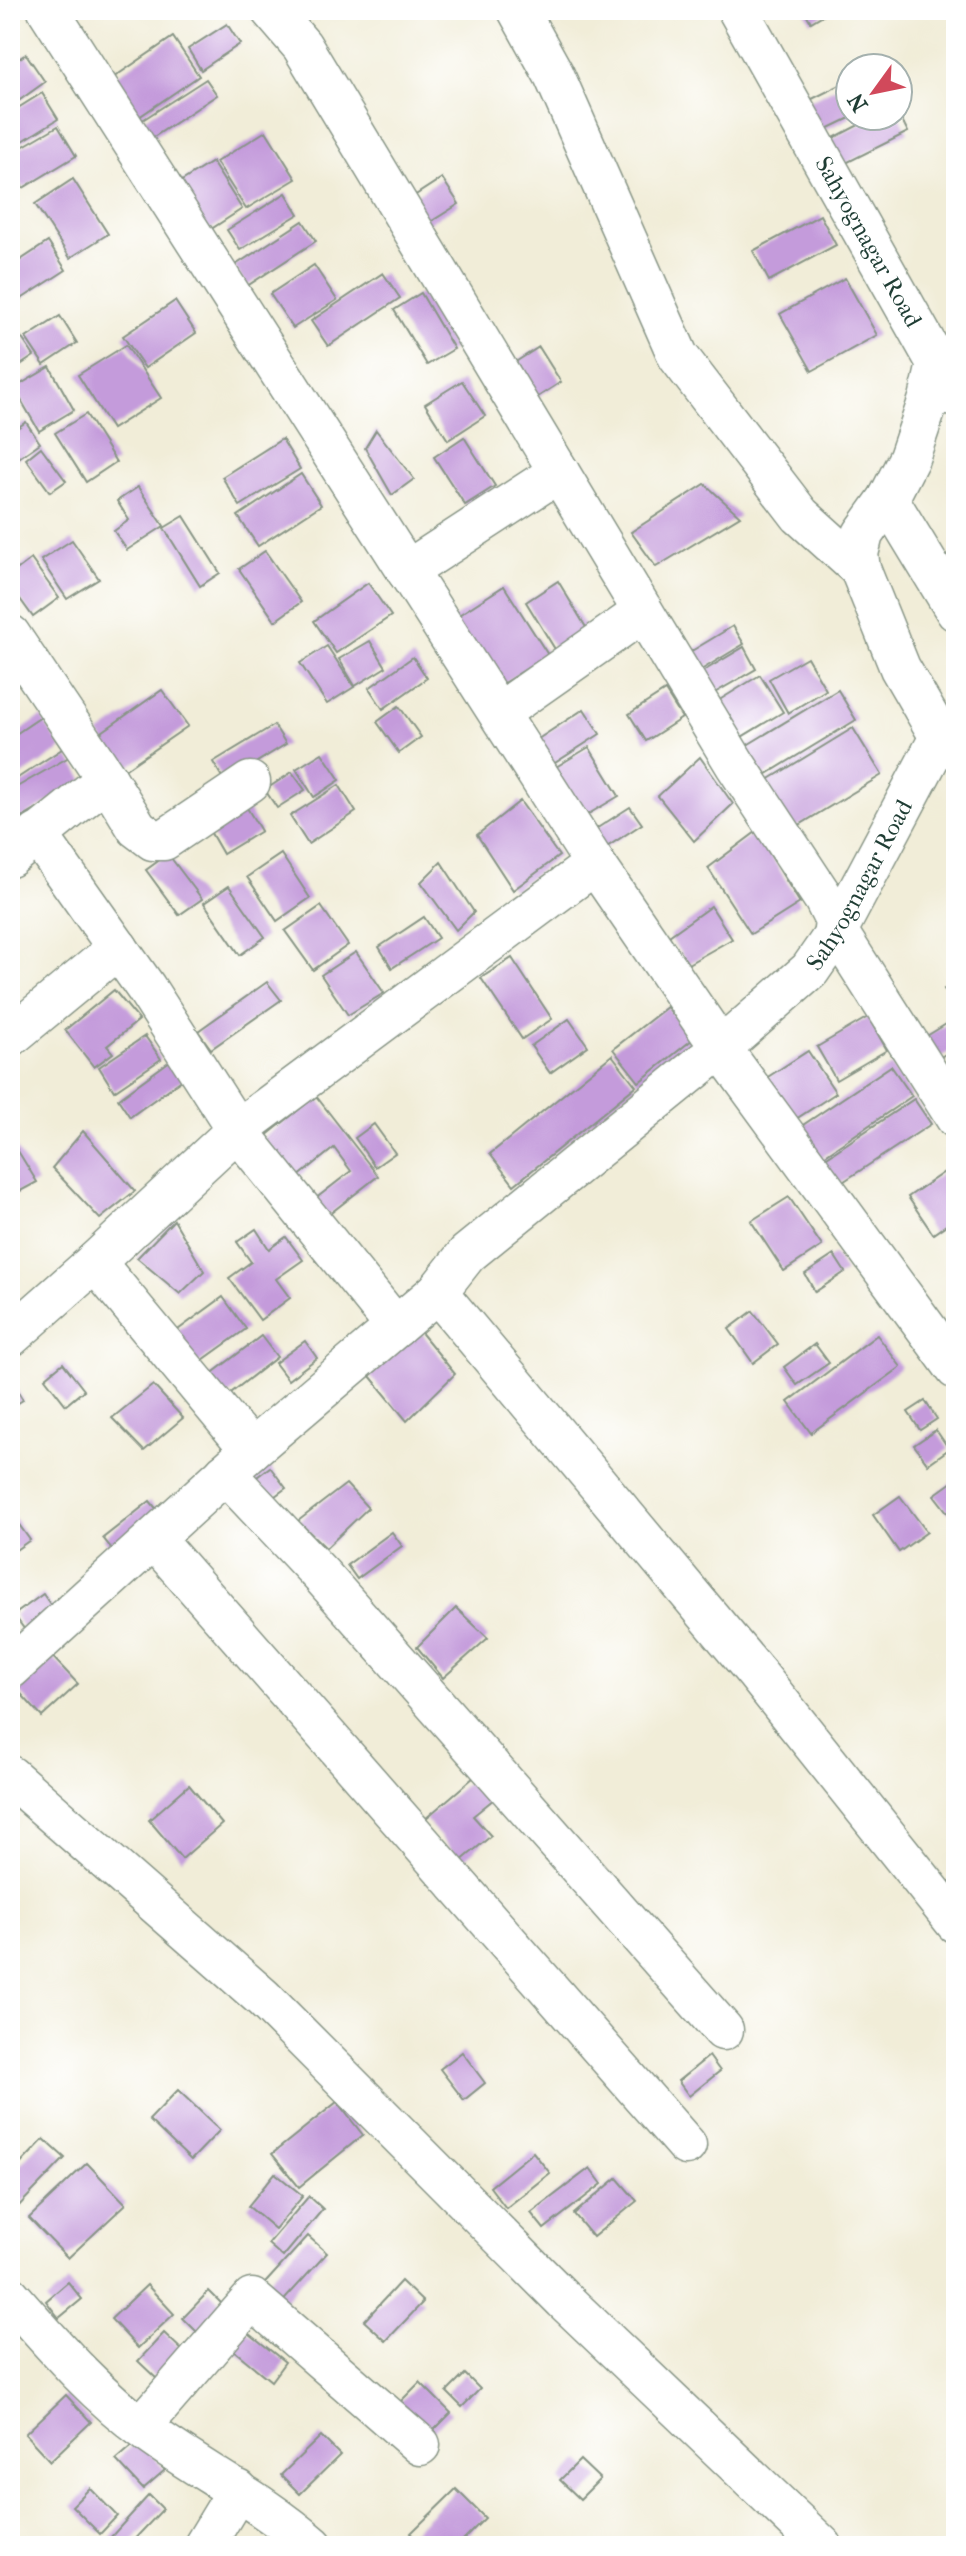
<svg xmlns="http://www.w3.org/2000/svg" width="966" height="2556" font-family="'IM FELL French Canon',serif">
<rect width="100%" height="100%" fill="#fff"/>
<filter id="ink" filterUnits="userSpaceOnUse"><feTurbulence type="fractalNoise" baseFrequency=".0125" numOctaves="2"/><feDisplacementMap in="SourceGraphic" scale="16" xChannelSelector="R" yChannelSelector="G"/><feConvolveMatrix kernelMatrix="1 2 1 2 8 2 1 2 1" color-interpolation-filters="sRGB"/></filter>
<filter id="wash" filterUnits="userSpaceOnUse"><feTurbulence type="fractalNoise" baseFrequency=".006" numOctaves="4" result="noise"/><feDisplacementMap in="SourceGraphic" scale="32" xChannelSelector="R" yChannelSelector="G"/><feGaussianBlur stdDeviation="1.8" result="paint"/><feColorMatrix in="noise" values="0 0 0 0 0 0 0 0 0 0 0 0 0 0 0 0 0 1.4 0 .05"/><feComposite in="paint" operator="in"/></filter>
<g filter="url(#wash)">
<rect width="100%" height="100%" fill="#f1edd8"/>
<g id="blocks">
<g fill="#c49bdb">
<polygon points="804,10 831,10 811,22"/>
<polygon points="227,24 240,44 201,70 188,49"/>
<polygon points="173,37 199,76 133,121 107,82"/>
<polygon points="26,54 45,82 10,107 10,65"/>
<polygon points="206,79 217,95 152,138 141,121"/>
<polygon points="850,80 850,118 817,134 802,104"/>
<polygon points="42,93 58,119 10,149 10,113"/>
<polygon points="876,116 900,116 908,132 832,170 820,145"/>
<polygon points="58,126 76,156 23,188 10,166 10,154"/>
<polygon points="266,131 296,179 246,209 216,162"/>
<polygon points="212,162 242,209 208,231 177,184"/>
<polygon points="442,178 459,204 424,226 408,200"/>
<polygon points="73,179 108,234 70,258 35,204"/>
<polygon points="286,193 299,214 240,250 227,230"/>
<polygon points="820,215 836,245 769,281 753,251"/>
<polygon points="303,221 316,241 247,286 234,266"/>
<polygon points="48,242 66,270 12,305 10,267"/>
<polygon points="314,265 337,300 293,328 270,294"/>
<polygon points="383,273 400,298 328,346 311,321"/>
<polygon points="845,278 877,335 812,371 780,314"/>
<polygon points="421,293 454,349 427,365 394,310"/>
<polygon points="175,301 196,333 145,368 123,336"/>
<polygon points="60,316 77,343 44,365 26,338"/>
<polygon points="10,321 34,356 10,372"/>
<polygon points="126,345 161,398 112,429 78,375"/>
<polygon points="539,347 561,382 536,398 514,363"/>
<polygon points="50,367 74,410 39,431 14,388"/>
<polygon points="462,381 485,416 448,440 425,404"/>
<polygon points="86,414 116,462 86,482 55,433"/>
<polygon points="26,422 40,443 10,464 10,433"/>
<polygon points="376,430 414,479 392,495 365,448"/>
<polygon points="464,437 495,486 465,505 434,457"/>
<polygon points="282,439 300,469 240,506 222,477"/>
<polygon points="41,447 66,481 50,492 26,459"/>
<polygon points="301,474 321,505 258,546 238,516"/>
<polygon points="705,484 740,516 656,567 631,532"/>
<polygon points="138,487 164,526 127,550 114,531 129,520 117,501"/>
<polygon points="184,516 220,573 200,586 164,528"/>
<polygon points="72,540 99,579 67,599 41,560"/>
<polygon points="265,551 301,602 275,621 239,569"/>
<polygon points="31,559 59,598 33,617 10,585 10,575"/>
<polygon points="558,581 590,634 558,654 526,602"/>
<polygon points="368,583 391,616 336,653 314,621"/>
<polygon points="504,586 548,655 494,689 451,620"/>
<polygon points="733,626 744,644 691,676 680,658"/>
<polygon points="370,641 386,667 355,686 339,659"/>
<polygon points="327,646 354,687 327,704 300,663"/>
<polygon points="744,647 756,669 704,699 692,678"/>
<polygon points="413,657 427,678 383,709 369,688"/>
<polygon points="807,657 826,690 788,713 769,679"/>
<polygon points="760,675 783,712 730,744 708,707"/>
<polygon points="162,690 188,726 124,770 99,734"/>
<polygon points="838,690 856,720 762,777 744,747"/>
<polygon points="665,691 682,718 646,741 629,714"/>
<polygon points="399,706 421,737 399,753 377,722"/>
<polygon points="584,709 600,734 547,768 532,743"/>
<polygon points="41,717 62,749 10,783 10,738"/>
<polygon points="274,725 286,744 225,782 213,762"/>
<polygon points="853,728 882,775 791,830 763,783"/>
<polygon points="589,747 619,796 580,819 551,770"/>
<polygon points="322,753 340,780 314,797 296,769"/>
<polygon points="69,757 84,781 10,825 10,791"/>
<polygon points="700,757 733,804 694,841 658,796"/>
<polygon points="292,772 305,790 277,808 265,790"/>
<polygon points="339,785 356,812 308,844 290,816"/>
<polygon points="241,798 261,831 223,854 204,821"/>
<polygon points="520,801 559,856 513,890 477,835"/>
<polygon points="630,807 642,824 596,854 585,836"/>
<polygon points="756,832 800,903 751,934 708,868"/>
<polygon points="168,854 202,899 179,915 146,870"/>
<polygon points="281,854 310,898 277,921 247,877"/>
<polygon points="441,862 474,912 456,930 421,882"/>
<polygon points="229,886 265,937 240,955 204,903"/>
<polygon points="321,906 348,945 313,970 285,931"/>
<polygon points="711,906 732,939 688,964 669,936"/>
<polygon points="424,917 438,938 392,968 379,947"/>
<polygon points="356,952 384,993 348,1015 321,975"/>
<polygon points="512,958 552,1019 522,1039 481,978"/>
<polygon points="267,982 281,1000 211,1049 198,1031"/>
<polygon points="956,982 956,1009 944,989"/>
<polygon points="114,990 139,1020 107,1046 113,1053 94,1067 65,1030"/>
<polygon points="667,1007 693,1039 639,1082 613,1049"/>
<polygon points="868,1017 887,1050 836,1080 817,1047"/>
<polygon points="956,1018 956,1048 930,1063 917,1042"/>
<polygon points="569,1019 588,1046 550,1073 531,1046"/>
<polygon points="145,1036 161,1059 114,1091 99,1067"/>
<polygon points="808,1051 836,1093 785,1126 757,1084"/>
<polygon points="612,1055 636,1086 514,1185 490,1154"/>
<polygon points="170,1061 183,1079 130,1117 118,1099"/>
<polygon points="891,1066 912,1096 815,1162 794,1131"/>
<polygon points="316,1096 378,1176 323,1219 310,1203 351,1171 334,1148 288,1185 256,1144"/>
<polygon points="914,1099 931,1124 829,1191 812,1167"/>
<polygon points="374,1124 395,1153 375,1167 355,1138"/>
<polygon points="83,1131 135,1191 100,1219 52,1168"/>
<polygon points="10,1138 37,1182 13,1195 10,1190"/>
<polygon points="956,1164 956,1218 933,1234 908,1197"/>
<polygon points="789,1197 822,1246 784,1271 751,1221"/>
<polygon points="174,1220 204,1271 180,1294 137,1258"/>
<polygon points="256,1229 269,1249 286,1237 303,1260 276,1279 290,1298 260,1320 229,1278 251,1262 237,1242"/>
<polygon points="834,1255 845,1272 815,1292 805,1274"/>
<polygon points="223,1297 246,1329 193,1367 171,1335"/>
<polygon points="753,1311 778,1344 753,1363 729,1329"/>
<polygon points="419,1330 455,1374 407,1421 370,1376"/>
<polygon points="877,1335 901,1367 811,1433 788,1402"/>
<polygon points="261,1336 277,1357 223,1399 206,1378"/>
<polygon points="305,1341 317,1358 288,1380 275,1363"/>
<polygon points="815,1344 829,1363 797,1385 784,1367"/>
<polygon points="63,1363 84,1390 66,1405 45,1378"/>
<polygon points="10,1378 23,1400 10,1408"/>
<polygon points="153,1385 183,1418 144,1451 112,1418"/>
<polygon points="925,1401 937,1419 920,1430 908,1412"/>
<polygon points="936,1430 949,1449 928,1464 914,1445"/>
<polygon points="270,1467 286,1488 268,1501 253,1480"/>
<polygon points="952,1482 956,1487 956,1507 948,1513 934,1495"/>
<polygon points="346,1484 368,1508 326,1548 298,1521"/>
<polygon points="900,1496 927,1532 899,1552 873,1515"/>
<polygon points="150,1501 163,1517 116,1554 103,1538"/>
<polygon points="10,1512 30,1540 10,1554"/>
<polygon points="392,1532 402,1546 357,1579 347,1565"/>
<polygon points="43,1594 56,1613 28,1634 14,1615"/>
<polygon points="456,1608 488,1638 443,1678 417,1647"/>
<polygon points="49,1653 78,1684 42,1717 13,1685"/>
<polygon points="481,1771 500,1794 473,1816 491,1836 461,1861 425,1819"/>
<polygon points="189,1785 222,1824 182,1859 149,1820"/>
<polygon points="462,2052 485,2083 464,2100 440,2069"/>
<polygon points="709,2056 720,2071 689,2096 678,2081"/>
<polygon points="178,2090 220,2130 191,2160 149,2120"/>
<polygon points="337,2102 363,2135 299,2187 272,2154"/>
<polygon points="44,2139 65,2158 10,2215 10,2175"/>
<polygon points="533,2152 550,2173 506,2208 490,2187"/>
<polygon points="87,2163 126,2204 68,2258 29,2218"/>
<polygon points="590,2168 602,2184 544,2229 531,2213"/>
<polygon points="275,2173 303,2196 275,2229 248,2206"/>
<polygon points="617,2178 637,2201 593,2237 574,2214"/>
<polygon points="309,2196 323,2209 283,2257 268,2244"/>
<polygon points="308,2236 327,2253 276,2309 257,2292"/>
<polygon points="401,2281 423,2302 386,2341 364,2321"/>
<polygon points="68,2282 82,2299 59,2318 46,2301"/>
<polygon points="147,2285 174,2314 138,2348 111,2319"/>
<polygon points="209,2291 227,2309 201,2336 183,2318"/>
<polygon points="240,2326 285,2362 271,2381 226,2344"/>
<polygon points="164,2333 184,2352 158,2380 138,2361"/>
<polygon points="465,2374 480,2389 462,2407 447,2392"/>
<polygon points="420,2382 451,2413 426,2438 395,2407"/>
<polygon points="66,2395 91,2422 50,2461 25,2434"/>
<polygon points="321,2436 340,2455 300,2494 281,2475"/>
<polygon points="138,2441 165,2470 143,2489 116,2460"/>
<polygon points="580,2460 600,2479 580,2499 560,2480"/>
<polygon points="90,2488 117,2516 100,2534 72,2506"/>
<polygon points="456,2489 485,2518 457,2546 424,2546 411,2533"/>
<polygon points="149,2495 163,2509 128,2546 119,2546 110,2538"/>
</g>
</g>
</g>
<g filter="url(#ink)">
<use href="#blocks" fill-opacity="0" stroke="#889586" stroke-width="2"/>
<g fill="none" stroke-linecap="round" stroke-linejoin="round">
<defs>
<g id="minor">
<polyline points="48,10 595,864 721,1048 956,1369"/>
<polyline points="271,10 302,46 735,764 824,899 835,921 833,938"/>
<polyline points="518,10 554,75 678,356 800,515 860,569"/>
<path id="s1" d="M738 10 956 397"/>
<polyline points="937,364 929,399 909,458 888,499 863,534 858,554 860,569 900,668 940,737"/>
<polyline points="888,499 956,611"/>
<polyline points="407,571 559,472"/>
<polyline points="10,635 107,779 137,828 153,840 164,840 250,782"/>
<polyline points="499,713 643,612"/>
<polyline points="37,834 146,988 237,1130 396,1327"/>
<polyline points="10,857 107,779"/>
<polyline points="837,931 956,1118"/>
<polyline points="10,1037 118,948"/>
<polyline points="95,1262 251,1450"/>
<polyline points="437,1292 757,1674 956,1923"/>
<polyline points="10,1337 95,1262 237,1130 595,864"/>
<polyline points="225,1473 322,1576 723,2030"/>
<polyline points="154,1539 686,2145"/>
<path id="s2" d="M10 1669 251 1450 437 1292 467 1254 721 1048 810 970 837 931 940 737"/>
<polyline points="10,1776 263,1998 564,2300 822,2546"/>
<path d="M10 2296C54 2346 96 2395 150 2434 204 2473 263 2502 313 2546"/>
<polyline points="141,2427 252,2299 420,2445"/>
<polyline points="204,2546 238,2490"/>
</g>
</defs>
<use href="#minor" stroke="#889586" stroke-width="43"/>
<use href="#minor" stroke="#fff" stroke-width="40"/>
</g>
</g>
<g text-anchor="middle" stroke-width="7" stroke-linejoin="round" paint-order="stroke">
<g font-size="24" fill="#1f3d34" stroke="#fff">
<text dy="8" stroke="none"><textPath href="#s1" startOffset="266">Sahyognagar Road</textPath></text>
<text dy="8" stroke="none"><textPath href="#s2" startOffset="1162">Sahyognagar Road</textPath></text>
</g>
</g>
<rect width="966" height="2556" fill="none" stroke="#fff" stroke-width="40"/>
<g transform="translate(874 92) rotate(237)"><circle r="38" fill="#ffffff" stroke="#a5b1ae" stroke-width="2"/>
<path d="M0-6L14 30L0 20L-14 30Z" fill="#d1495b"/>
<text y="-12" font-size="22" font-weight="bold" text-anchor="middle" fill="#1f3d34">N</text>
</g>
</svg>
